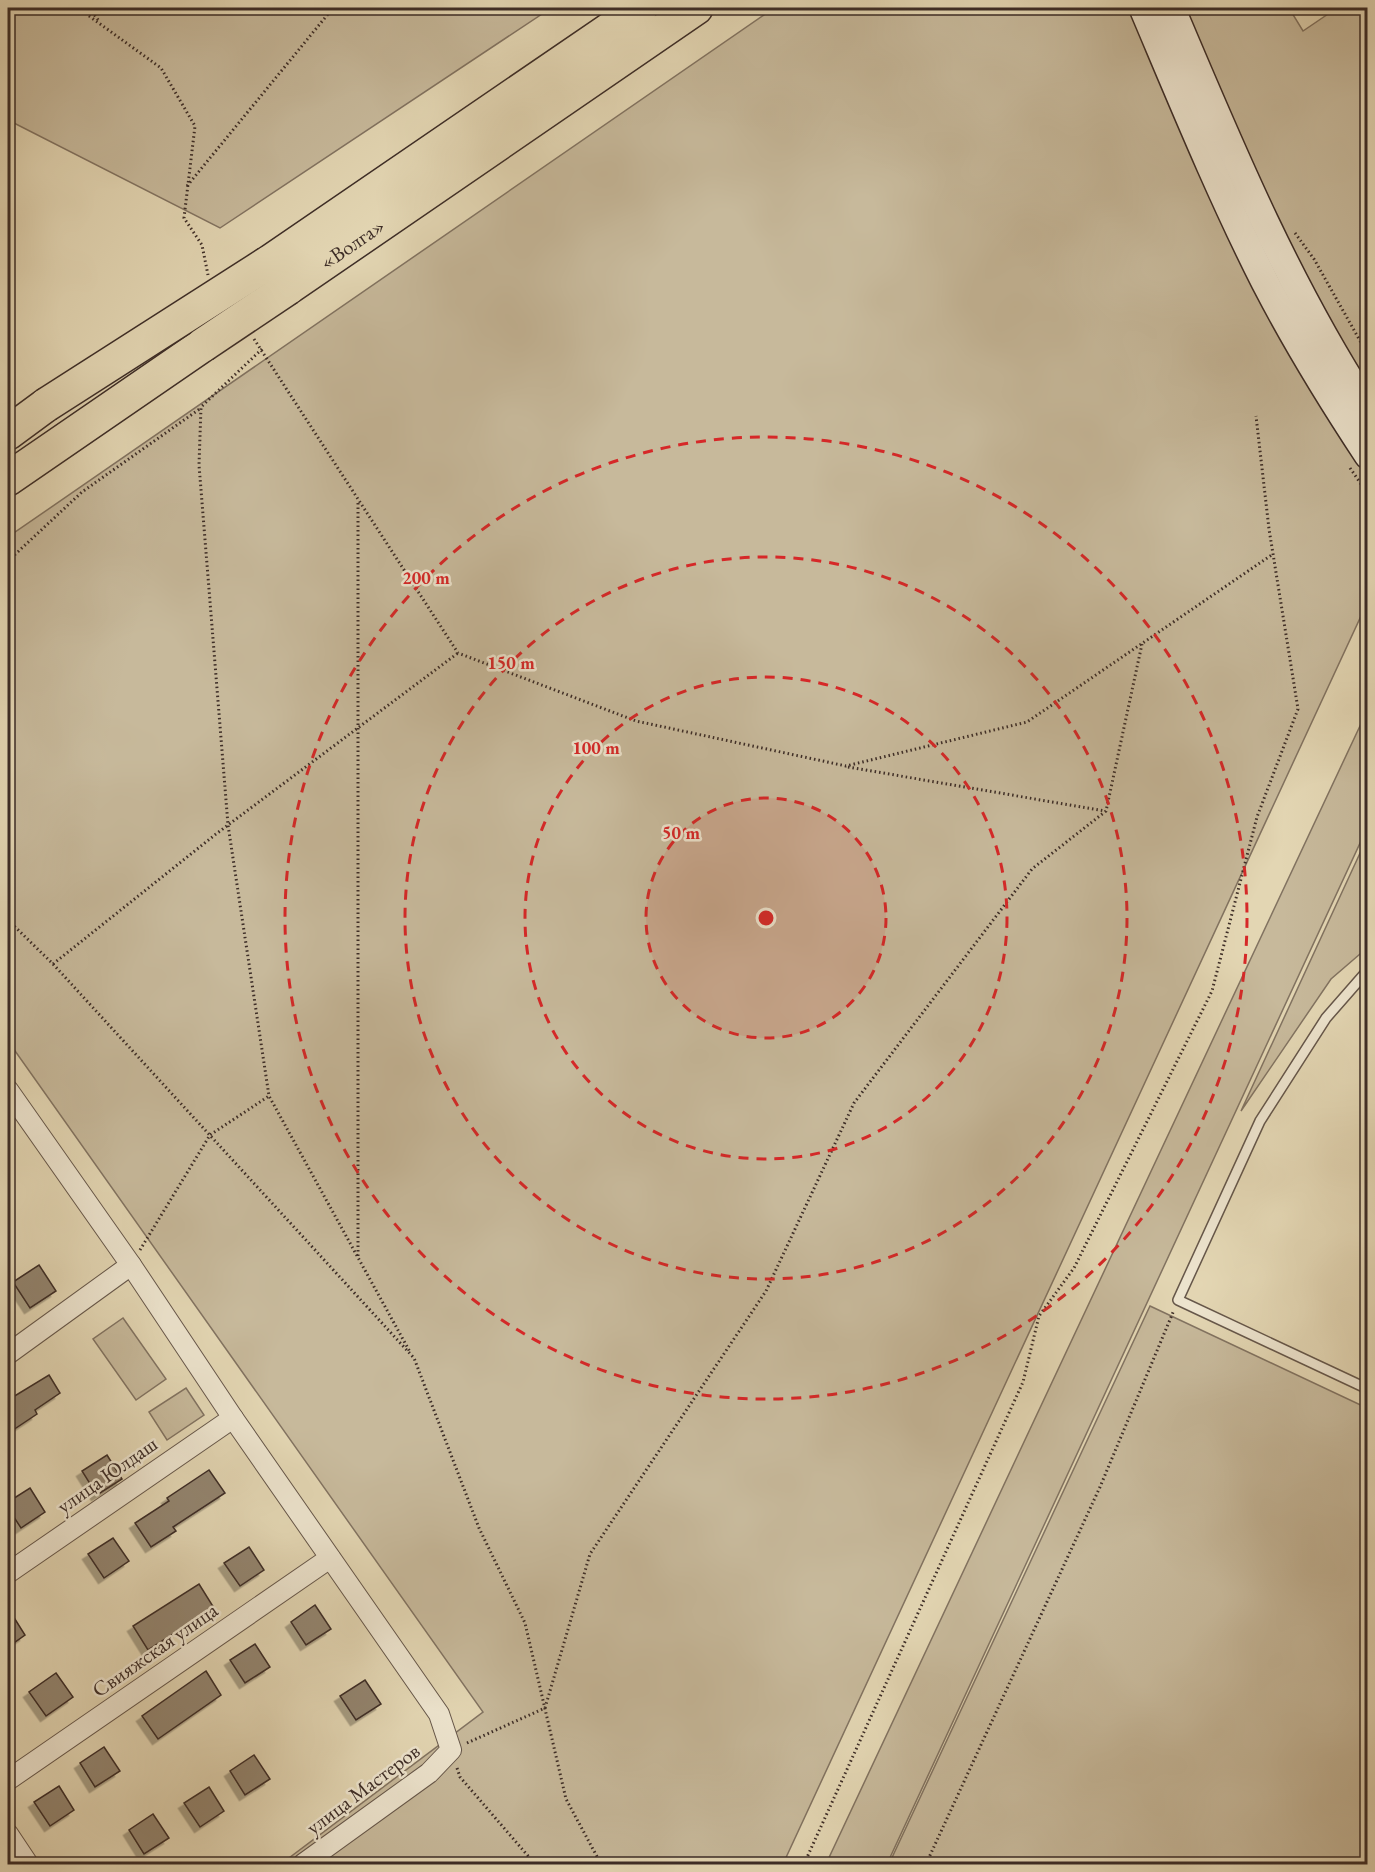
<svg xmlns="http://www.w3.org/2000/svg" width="1375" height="1872" font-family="'EB Garamond',serif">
<defs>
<filter id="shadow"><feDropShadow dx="-5.5" dy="5.5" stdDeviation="0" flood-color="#0004"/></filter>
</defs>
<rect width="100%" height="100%" fill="#e3d6b3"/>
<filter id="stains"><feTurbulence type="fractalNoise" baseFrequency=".00333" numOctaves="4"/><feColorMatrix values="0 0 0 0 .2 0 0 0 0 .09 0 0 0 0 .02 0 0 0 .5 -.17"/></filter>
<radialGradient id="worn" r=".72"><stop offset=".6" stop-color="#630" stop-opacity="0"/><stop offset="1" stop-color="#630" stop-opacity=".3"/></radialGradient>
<g fill="#c7b99b" stroke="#827361" stroke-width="1.5">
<polygon points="8,8 551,8 220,228 8,120"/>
<polygon points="774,8 1289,8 1303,31 1337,8 1367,8 1367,603 783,1864 281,1864 483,1712 8,1041 8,537"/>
<polygon points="1367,711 1367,828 887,1864 826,1864"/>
<polygon points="1367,838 1367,948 1331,979 1241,1111"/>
<polygon points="1150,1306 1367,1408 1367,1864 889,1864"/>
<polygon points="123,1318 166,1379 136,1400 93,1339"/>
<polygon points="186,1388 204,1415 167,1440 149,1412"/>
</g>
<g fill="#938570" stroke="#3d2d27" stroke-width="1.5" filter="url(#shadow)">
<polygon points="39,1265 56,1291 30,1308 13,1282"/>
<polygon points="49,1375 60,1393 35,1410 37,1414 13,1430 8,1422 8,1400"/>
<polygon points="107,1455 122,1479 97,1495 82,1471"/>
<polygon points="209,1470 225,1493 173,1527 176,1531 151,1547 135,1523 169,1501 167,1498"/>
<polygon points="30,1488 45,1512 21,1528 8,1508 8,1502"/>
<polygon points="113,1538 129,1561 104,1578 88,1554"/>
<polygon points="249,1547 264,1570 240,1586 224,1563"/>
<polygon points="199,1584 214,1608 148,1650 133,1626"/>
<polygon points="315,1605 331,1629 306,1645 291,1622"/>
<polygon points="8,1608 25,1635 8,1647"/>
<polygon points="255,1644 270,1667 245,1683 230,1660"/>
<polygon points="206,1671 221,1695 158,1739 142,1716"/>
<polygon points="56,1673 73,1697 46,1716 29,1692"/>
<polygon points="365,1680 381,1704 356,1720 340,1696"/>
<polygon points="104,1747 120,1771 95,1787 80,1763"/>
<polygon points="254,1755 270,1779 245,1795 230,1771"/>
<polygon points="59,1786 74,1810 50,1826 34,1802"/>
<polygon points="209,1787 224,1811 200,1827 184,1803"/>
<polygon points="153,1814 169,1838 144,1854 129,1830"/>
</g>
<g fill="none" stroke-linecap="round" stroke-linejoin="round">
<defs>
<polyline id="lane" points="1368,970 1326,1018 1260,1121 1178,1300 1368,1389"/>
<g id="street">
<polyline points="8,1090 131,1265 233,1418 439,1714 451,1750 429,1773 303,1864"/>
<polyline points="8,1354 131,1265"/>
<polyline points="8,1573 233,1418"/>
<polyline points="8,1780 330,1558"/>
<polyline points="8,1834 28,1864"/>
</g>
<g id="secondary">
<path d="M1143 8C1182 100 1220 193 1265 282 1296 342 1331 399 1368 455"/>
<path d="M1171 8C1229 145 1286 283 1368 409"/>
</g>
<g id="highway">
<polyline points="268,263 641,8"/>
<path id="s1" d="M288 288 696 8"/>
<polyline points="8,433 46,405"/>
<polyline points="8,479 203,345"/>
</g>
</defs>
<use href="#lane" stroke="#66574a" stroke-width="12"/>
<use href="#street" stroke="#66574a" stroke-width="22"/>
<use href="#secondary" stroke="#3d2d27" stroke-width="30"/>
<use href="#highway" stroke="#3d2d27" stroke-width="36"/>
<g stroke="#3d2d27" stroke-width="3" stroke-dasharray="1.5 3" stroke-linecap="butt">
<polyline points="78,8 161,68 195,126 184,218 202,245 208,275"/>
<polyline points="89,8 99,21"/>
<polyline points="187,186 333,8"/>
<polyline points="1295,233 1314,259 1368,355"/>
<polyline points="254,339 458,653 636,721 846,766 1027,722 1273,554"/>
<polyline points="262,349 201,407 199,465 228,825 269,1096 410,1352"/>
<polyline points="1350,468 1368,494"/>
<polyline points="8,561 82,492 201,408"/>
<polyline points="848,767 1105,811"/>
<polyline points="8,920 53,964 414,1358 479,1528 525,1623 566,1799 601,1864"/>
<polyline points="1368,924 1362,933 1368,940"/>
<polyline points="53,964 216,834 458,653"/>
<polyline points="140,1250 210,1135 269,1096"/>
<polyline points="358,1256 358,500"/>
<polyline points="467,1743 545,1708 590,1554 766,1291 854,1103 1032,869 1106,811 1142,644"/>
<polyline points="457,1768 460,1777 535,1864"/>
<polyline points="804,1864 1023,1382 1039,1316 1074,1268 1212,991 1257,817 1298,709 1269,529 1256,416"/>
<polyline points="926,1864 1100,1487 1174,1310"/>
</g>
<use href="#lane" stroke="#ede4ce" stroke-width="9"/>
<use href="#street" stroke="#ede4ce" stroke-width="20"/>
<use href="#secondary" stroke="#ede4ce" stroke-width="27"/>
<use href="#highway" stroke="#e3d6b3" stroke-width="33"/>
<defs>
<g id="highway-bridge">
<polyline points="203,345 288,288"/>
<polyline points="46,405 268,263"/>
</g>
</defs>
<use href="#highway-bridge" stroke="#3d2d27" stroke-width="36" stroke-linecap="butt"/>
<use href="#highway-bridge" stroke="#e3d6b3" stroke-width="33"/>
</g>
<circle cx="766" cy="918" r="120" fill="#d62828" fill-opacity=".12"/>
<g fill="none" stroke="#d62828" stroke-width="3" stroke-dasharray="10 8">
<circle cx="766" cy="918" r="120"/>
<circle cx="766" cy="918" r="241"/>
<circle cx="766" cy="918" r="361"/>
<circle cx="766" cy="918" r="481"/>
</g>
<g text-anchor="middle" stroke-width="5" stroke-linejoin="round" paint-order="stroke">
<g font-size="21" fill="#3d2d27" stroke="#ede4ce">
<text dy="7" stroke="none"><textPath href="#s1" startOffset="78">«Волга»</textPath></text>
<text transform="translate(107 1475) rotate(-35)" y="7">улица Юлдаш</text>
<text transform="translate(155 1650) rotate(-35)" y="7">Свияжская улица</text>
<text transform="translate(363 1789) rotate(-37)" y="7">улица Мастеров</text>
</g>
</g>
<circle cx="766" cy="918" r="9" fill="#d62828" stroke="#ede4ce" stroke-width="3"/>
<g font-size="18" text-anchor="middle" font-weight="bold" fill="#d62828" stroke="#ede4ce" stroke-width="5" stroke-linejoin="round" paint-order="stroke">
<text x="426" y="584">200 m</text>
<text x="511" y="669">150 m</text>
<text x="596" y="754">100 m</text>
<text x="681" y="839">50 m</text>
</g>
<rect width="1375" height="1872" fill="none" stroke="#e3d6b3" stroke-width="30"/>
<rect x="9" y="9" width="1357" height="1854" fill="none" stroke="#3d2d27" stroke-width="3"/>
<rect x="15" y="15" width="1345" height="1842" fill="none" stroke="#3d2d27" stroke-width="1.5"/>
<rect width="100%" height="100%" filter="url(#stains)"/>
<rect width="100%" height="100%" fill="url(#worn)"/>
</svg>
